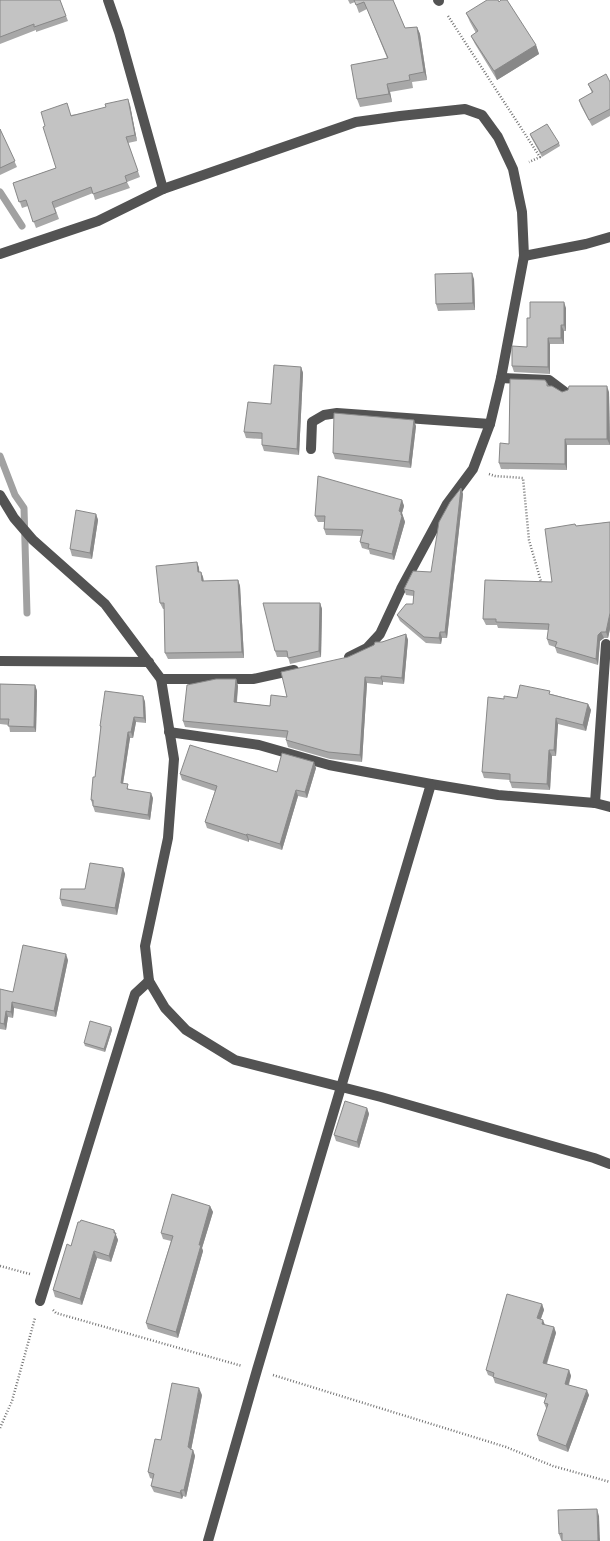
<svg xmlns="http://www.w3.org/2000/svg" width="610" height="1541" font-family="Montserrat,sans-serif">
<rect width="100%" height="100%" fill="#fff"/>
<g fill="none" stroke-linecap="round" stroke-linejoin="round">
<g stroke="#a1a1a1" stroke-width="7">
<polyline points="0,192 22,226"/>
<polyline points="0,456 15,495 24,508 27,613"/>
</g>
<g stroke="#757575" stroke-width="2.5" stroke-dasharray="1 2" stroke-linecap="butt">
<polyline points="448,16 540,157 529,162"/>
<polyline points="489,474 495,476 523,478 529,540 542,585"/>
<polyline points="0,1266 30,1274"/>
<polyline points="53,1310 56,1313 242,1366"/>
<polyline points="273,1375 506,1447 553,1466 610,1482"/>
<polyline points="0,1428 12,1401 35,1318"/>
</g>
<g stroke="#535353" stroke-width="10">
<polyline points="438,0 439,1"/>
<polyline points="163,189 356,122 400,116 465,109 482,115 498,137 513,169 522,212 524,256 501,378 490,424 473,469 447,504 401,589 380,634 367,648 349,657"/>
<polyline points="0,254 98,221 163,189 119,32 108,0"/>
<polyline points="524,256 586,244 610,237"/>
<polyline points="501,378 549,380 565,392"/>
<polyline points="311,449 312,422 324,415 337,413 490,424"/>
<polyline points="0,495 14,518 33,540 105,604 161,679 174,759 168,838 145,946 149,981 165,1008 186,1030 235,1060 381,1097 594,1158 610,1164"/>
<polyline points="0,661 149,662"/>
<polyline points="161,679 253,679 294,670"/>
<polyline points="169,732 259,745 329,765 431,784 498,795 595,803 610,807"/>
<polyline points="595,803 606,644"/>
<polyline points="40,1301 135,994 149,981"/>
<polyline points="208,1541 257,1370 431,784"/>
</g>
</g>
<g fill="#a8a8a8">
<polygon points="0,0 60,0 68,21 36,32 36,30 0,44"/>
<polygon points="348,0 393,0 405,28 417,27 420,34 427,80 412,82 413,88 390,92 392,102 360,107 357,99 387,58 367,9 359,13 355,2 350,4"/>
<polygon points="499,2 536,45 539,54 497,80 475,44 471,36 476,33 470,22 466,13"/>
<polygon points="610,82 610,116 592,126 581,106 579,100 592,93 588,84"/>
<polygon points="130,105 137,141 128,143 140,177 127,182 130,188 95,200 93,193 55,208 59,219 36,228 28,206 22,208 13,183 56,168 71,115"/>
<polygon points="0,129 17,167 0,175"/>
<polygon points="530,134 559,143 560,146 542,157 531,137"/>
<polygon points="474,279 475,310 438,311 436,304"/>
<polygon points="566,308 566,331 564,331 564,344 550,344 550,374 514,372 512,366 527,347 530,318"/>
<polygon points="301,367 303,373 299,455 264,451 262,445 262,439 246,438 244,432 271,404"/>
<polygon points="547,383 549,386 562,392 609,392 610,445 567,445 567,470 501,469 499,463 509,444"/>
<polygon points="416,426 411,468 335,459 333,453"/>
<polygon points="461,488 463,494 447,638 442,638 441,644 426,643 400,621 397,615 413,604 414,596 406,595 404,589 431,572"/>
<polygon points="402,500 404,506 402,513 405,522 394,560 370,554 369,550 362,548 360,542 361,536 326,535 324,529 324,522 318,522 315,516"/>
<polygon points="96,514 98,520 92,559 72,556 70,549"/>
<polygon points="610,522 610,629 608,638 604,638 600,641 598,665 557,653 555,647 549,645 547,639 549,630 498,628 497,625 486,625 483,619 552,582 575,524 576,526"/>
<polygon points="197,562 199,568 199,572 201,572 203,577 204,581 238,580 240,586 244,658 168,659 165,653 164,609 163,609 160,603"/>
<polygon points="320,603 322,609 321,657 290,664 288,657 277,657 275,651"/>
<polygon points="406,634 408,640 404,684 383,682 383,685 367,683 362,762 330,759 288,747 286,740 287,738 185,727 183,721 236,679 238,686 237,702 270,706 287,697 348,657 382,642"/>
<polygon points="0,684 35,685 37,691 36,732 10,732 9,725 0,724"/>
<polygon points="551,694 588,704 591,710 586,731 558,724 556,756 552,756 550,790 512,788 510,782 510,780 484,778 482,772 504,699"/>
<polygon points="143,696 145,702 146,723 136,722 133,738 130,738 123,784 130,790 153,798 150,820 95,812 91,800 95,777 101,730 100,726"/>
<polygon points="316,768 307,798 298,796 282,850 249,840 249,842 207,828 205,822 215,791 182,780 180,774 277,772"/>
<polygon points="123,868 125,874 117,915 62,906 60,899 85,889"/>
<polygon points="68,960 56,1017 14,1008 13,1018 8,1017 6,1030 0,1029 0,989 13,992"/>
<polygon points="111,1027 112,1030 105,1052 85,1046 84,1043"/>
<polygon points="367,1108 369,1114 359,1148 336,1141 334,1135"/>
<polygon points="210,1206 213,1212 202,1248 203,1251 178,1338 148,1329 146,1323 171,1241 163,1239 161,1233"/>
<polygon points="114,1230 118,1240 111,1262 97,1258 82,1305 55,1297 53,1290 71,1246"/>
<polygon points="542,1304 544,1310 541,1319 545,1325 554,1327 556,1333 547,1364 569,1370 571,1376 569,1385 589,1395 568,1452 539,1441 537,1435 547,1409 546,1408 544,1403 546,1398 495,1383 493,1377 488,1375 486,1370"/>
<polygon points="202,1395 191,1450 193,1450 195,1456 186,1497 183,1496 182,1499 154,1492 151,1486 153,1479 150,1478 148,1472 161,1440"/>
<polygon points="599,1516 562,1540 561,1540 559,1534"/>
</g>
<g fill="#888">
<polygon points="417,27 420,34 427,80 424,72"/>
<polygon points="536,45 539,54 497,80 494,71"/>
<polygon points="387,84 390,92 392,102 389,94"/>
<polygon points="128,99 130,105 137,141 135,135"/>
<polygon points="472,273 474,279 475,310 473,303"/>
<polygon points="564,302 566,308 566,331 564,325"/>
<polygon points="561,325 564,331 564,344 561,338"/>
<polygon points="548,338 550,344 550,374 548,367"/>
<polygon points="301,367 303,373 299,455 297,449"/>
<polygon points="607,386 609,392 610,445 607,439"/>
<polygon points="414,420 416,426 411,468 409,462"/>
<polygon points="565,439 567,445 567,470 565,464"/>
<polygon points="461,488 463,494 447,638 445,632"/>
<polygon points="402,500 404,506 402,513 405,522 394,560 392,554 399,511"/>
<polygon points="96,514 98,520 92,559 90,553"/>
<polygon points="197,562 199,568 200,578 198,572"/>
<polygon points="201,572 203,577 204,587 202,581"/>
<polygon points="238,580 240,586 244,658 242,652"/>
<polygon points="320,603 322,609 321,657 319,651"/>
<polygon points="610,613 610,629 608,638 606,632"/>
<polygon points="440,632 442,638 441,644 439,638"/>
<polygon points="601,632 604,638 600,641 598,665 596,659 598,635"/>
<polygon points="406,634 408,640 404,684 402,678"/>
<polygon points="381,676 383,682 383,685 381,678"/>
<polygon points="365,677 367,683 362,762 360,755"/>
<polygon points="236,679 238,686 236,708 234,702"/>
<polygon points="35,685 37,691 36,732 34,727"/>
<polygon points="143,696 145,702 146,723 144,718"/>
<polygon points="588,704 591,710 586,731 583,725"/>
<polygon points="134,717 136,722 133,738 131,732"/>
<polygon points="556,718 558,724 556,756 554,750"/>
<polygon points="128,732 130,738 122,789 121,783"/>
<polygon points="549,750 552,756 550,790 547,784"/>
<polygon points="314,762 316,768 307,798 305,792"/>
<polygon points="296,790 298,796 282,850 280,844"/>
<polygon points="151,793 153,798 150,820 148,815"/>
<polygon points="247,834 249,840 249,842 246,835"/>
<polygon points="123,868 125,874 117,915 115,908"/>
<polygon points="66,954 68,960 56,1017 54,1011"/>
<polygon points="12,1002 14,1008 13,1018 11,1012"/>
<polygon points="6,1011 8,1017 6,1030 4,1024"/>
<polygon points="111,1027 112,1030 105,1052 104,1049"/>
<polygon points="367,1108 369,1114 359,1148 357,1142"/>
<polygon points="210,1206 213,1212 202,1248 203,1251 178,1338 176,1332 199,1245"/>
<polygon points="114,1230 118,1240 111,1262 109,1256"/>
<polygon points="94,1251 97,1258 82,1305 80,1299"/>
<polygon points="542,1304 544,1310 539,1323 537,1318"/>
<polygon points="543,1320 545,1325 542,1324"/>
<polygon points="554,1327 556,1333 545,1368 543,1363"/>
<polygon points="569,1370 571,1376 567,1389 565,1384"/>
<polygon points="199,1388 202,1395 191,1450 193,1450 195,1456 186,1497 184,1490 188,1447"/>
<polygon points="587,1390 589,1395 568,1452 566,1446"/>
<polygon points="181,1490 183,1496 182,1499 180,1493"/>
<polygon points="597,1509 599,1516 600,1541 598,1541"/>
</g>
<g fill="#c3c3c3" stroke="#888">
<polygon points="0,0 60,0 66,16 34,27 34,24 0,37"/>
<polygon points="354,0 393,0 405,28 417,27 424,72 409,75 410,80 387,84 389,94 357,99 351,65 388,58 364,2 356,5"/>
<polygon points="487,0 498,0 499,2 501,0 507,0 536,45 494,71 471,36 478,31 466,13"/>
<polygon points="606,74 610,82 610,109 589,120 579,100 593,92 588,84"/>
<polygon points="128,99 135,135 126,137 138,171 125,176 127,182 93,194 91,187 52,202 56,213 33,222 26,200 19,202 13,183 56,168 43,127 45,126 41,112 67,103 71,116 106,107 105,104"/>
<polygon points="547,124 559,143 541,153 530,134"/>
<polygon points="0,129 15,161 0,168"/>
<polygon points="472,273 473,303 436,304 435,274"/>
<polygon points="530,302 564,302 564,325 561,325 561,338 548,338 548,367 512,366 512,346 527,347 527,318 530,318"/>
<polygon points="274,365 301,367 297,449 262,445 262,433 244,432 248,402 271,404"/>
<polygon points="510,379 545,380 547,383 547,386 552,386 562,392 568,390 569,386 607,386 607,439 565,439 565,464 499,463 500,443 509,444"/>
<polygon points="334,413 414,420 409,462 333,453"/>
<polygon points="318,476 402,500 399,511 401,512 401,515 402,516 392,554 368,548 369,544 360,542 363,530 324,529 325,516 315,516"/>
<polygon points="461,488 445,632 440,632 439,638 424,637 397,615 406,604 413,604 414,591 404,589 413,571 431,572 439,522 450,502"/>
<polygon points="76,510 96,514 90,553 70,549"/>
<polygon points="610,522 610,613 606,632 601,632 598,635 596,659 555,647 557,642 547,639 549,624 496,622 496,619 483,619 485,580 552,582 545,529 575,524 576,526"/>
<polygon points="197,562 198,572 201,572 202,581 238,580 242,652 165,653 164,603 160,603 156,566"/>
<polygon points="263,603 320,603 319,651 288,658 287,651 275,651"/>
<polygon points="406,634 402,678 381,676 381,678 365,677 360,755 328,752 286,740 288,731 183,721 187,685 216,679 236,679 234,702 270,706 271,695 287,697 281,672 348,657 374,645 375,642 382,642"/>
<polygon points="0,684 35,685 34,727 8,726 9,719 0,719"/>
<polygon points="520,685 550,691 549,694 588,704 583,725 556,718 554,750 549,750 547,784 510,782 510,774 482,772 488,697 504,699 504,696 517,698"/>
<polygon points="105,691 143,696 144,718 134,717 131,732 128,732 121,783 128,784 127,789 151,793 148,815 93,806 93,800 91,800 93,777 95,777 101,726 100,726"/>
<polygon points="190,745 277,772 282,753 314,762 305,792 296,790 280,844 247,834 246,835 205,822 217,786 180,774"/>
<polygon points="90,863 123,868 115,908 60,899 61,889 85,889"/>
<polygon points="23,945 66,954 54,1011 12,1002 11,1012 6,1011 4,1024 0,1023 0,989 13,992"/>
<polygon points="90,1021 111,1027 104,1049 84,1043"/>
<polygon points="345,1101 367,1108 357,1142 334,1135"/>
<polygon points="172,1194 210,1206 199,1245 201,1245 176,1332 146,1323 173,1236 161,1233"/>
<polygon points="81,1220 114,1230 114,1233 116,1233 109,1256 94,1251 80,1299 53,1290 67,1244 71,1246 78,1222 80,1222"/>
<polygon points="507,1294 542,1304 537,1318 543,1320 542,1324 554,1327 543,1363 569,1370 565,1384 587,1390 566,1446 537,1435 548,1404 544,1403 547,1394 493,1377 494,1373 486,1370"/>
<polygon points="172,1383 199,1388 188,1447 190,1448 190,1449 193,1450 184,1490 181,1490 180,1493 151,1486 154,1474 148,1472 155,1439 161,1440"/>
<polygon points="597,1509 598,1541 562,1541 562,1533 559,1534 558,1510"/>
</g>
</svg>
